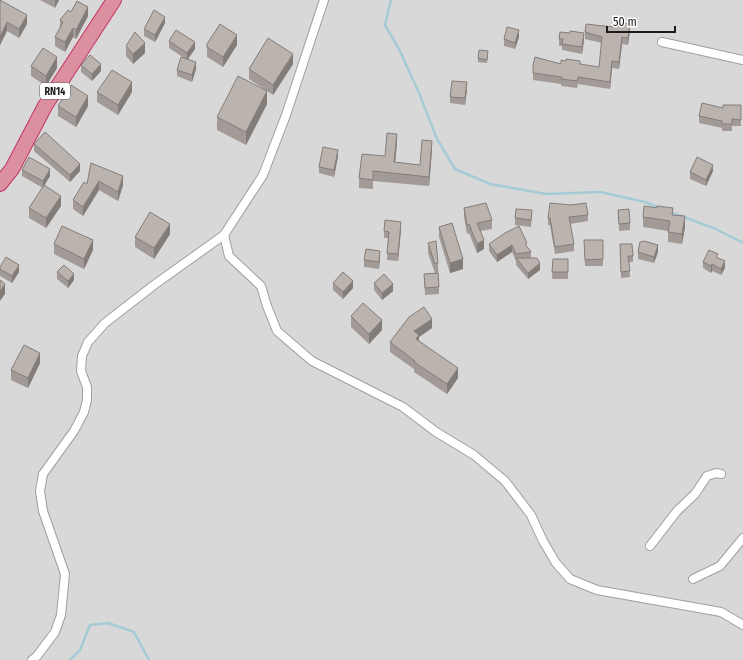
<svg xmlns="http://www.w3.org/2000/svg" width="743" height="660" font-family="'Fira Sans Condensed',sans-serif">
<rect width="100%" height="100%" fill="#ebe8e1"/>
<rect fill="#d9d8d8" x="0" y="0" width="743" height="660"/>
<g fill="none" stroke-linecap="round" stroke-linejoin="round">
<g stroke="#a5cbd5" stroke-width="2.5">
<polyline points="391,0 385,25 399,49 419,93 437,139 455,169 490,184 546,194 600,192 645,202 660,208"/>
<polyline points="670,212 716,229 743,243"/>
<polyline points="70,660 80,650 90,625 108,623 134,632 149,660"/>
</g>
<defs>
<g id="street">
<polyline points="324,0 286,115 263,175 224,235 229,256 261,286 267,306 277,331 312,361 403,407 436,432 474,455 505,481 531,515 543,541 556,563 570,579 597,590 721,612 743,625"/>
<polyline points="662,42 743,60"/>
<polyline points="650,546 677,511 695,494 707,476 716,473 721,474"/>
<polyline points="693,579 720,566 743,538"/>
<polyline points="32,660 37,656 55,632 61,615 65,574 43,511 40,491 43,474 74,431 84,412 87,400 87,387 81,371 82,356 88,342 105,323 154,285 224,235"/>
</g>
<polyline id="highway" points="0,184 12,169 45,106 114,0"/>
</defs>
<use href="#street" stroke="#9f9f9f" stroke-width="10"/>
<use href="#highway" stroke="#c23568" stroke-width="16"/>
<use href="#street" stroke="#fff" stroke-width="8"/>
<use href="#highway" stroke="#dc8f9f" stroke-width="14"/>
</g>
<g fill="#a19a96">
<polygon points="0,0 27,24 19,38 7,31 0,45"/>
<polygon points="40,0 59,0 55,8"/>
<polygon points="71,12 88,16 76,39 73,37 65,52 55,46 55,37 60,27 60,20"/>
<polygon points="165,23 155,42 144,36 144,29"/>
<polygon points="630,31 628,45 622,44 619,69 612,68 610,89 578,84 577,88 561,86 561,84 533,80 533,65 561,64 599,67 602,43 585,39 585,32"/>
<polygon points="519,37 515,49 504,46 504,39"/>
<polygon points="559,39 584,40 582,54 562,50 562,46 559,46"/>
<polygon points="169,41 195,49 188,59 196,69 192,82 177,76 177,70 184,58 169,48"/>
<polygon points="207,44 237,45 223,67 207,57"/>
<polygon points="126,46 145,53 133,64 126,56"/>
<polygon points="488,55 487,63 478,62 478,58"/>
<polygon points="293,64 273,95 249,79 249,69"/>
<polygon points="81,65 101,71 92,81 81,72"/>
<polygon points="31,66 57,68 46,86 31,76"/>
<polygon points="467,89 465,105 450,103 450,97"/>
<polygon points="97,92 132,92 118,115 97,102"/>
<polygon points="267,104 246,145 217,130 217,117"/>
<polygon points="741,105 741,126 732,126 732,131 722,131 722,128 699,123 699,116 723,108"/>
<polygon points="58,106 88,106 76,127 58,116"/>
<polygon points="397,143 395,163 420,165 432,150 429,186 373,181 373,189 359,188 359,178 385,156"/>
<polygon points="34,144 80,171 70,182 34,151"/>
<polygon points="338,156 334,177 319,173 319,167"/>
<polygon points="91,163 123,185 118,201 99,190 83,216 73,209 73,200 87,184"/>
<polygon points="22,170 50,176 44,185 61,206 46,228 29,218 29,208 43,188 22,176"/>
<polygon points="713,171 706,186 690,179 690,172"/>
<polygon points="464,208 492,220 492,229 480,231 484,249 477,253 469,233 467,234 464,217"/>
<polygon points="618,210 630,223 630,230 619,231"/>
<polygon points="588,215 588,221 570,224 574,244 574,251 555,254 550,225 548,225 548,218"/>
<polygon points="673,215 685,227 682,244 668,242 668,231 643,227 643,217"/>
<polygon points="532,217 531,227 515,225 515,218"/>
<polygon points="439,227 463,269 450,273 439,237"/>
<polygon points="401,229 398,261 387,260 388,238 384,238 384,231"/>
<polygon points="170,234 154,259 135,247 135,237"/>
<polygon points="584,240 603,240 603,266 585,266"/>
<polygon points="428,243 438,263 439,294 425,295 424,274 435,273 428,253"/>
<polygon points="54,244 93,250 84,269 54,254"/>
<polygon points="489,244 527,247 531,252 531,258 540,270 528,279 516,265 516,261 512,252 497,262 489,251"/>
<polygon points="620,244 633,256 633,262 629,262 630,277 621,278"/>
<polygon points="638,252 658,252 654,263 638,259"/>
<polygon points="380,258 379,269 364,267 364,260"/>
<polygon points="718,258 725,268 721,275 712,271 711,273 703,268 703,262"/>
<polygon points="553,259 568,259 568,279 552,279"/>
<polygon points="0,267 19,272 12,283 0,276"/>
<polygon points="57,272 74,280 68,288 57,279"/>
<polygon points="333,283 353,288 343,299 333,290"/>
<polygon points="374,283 393,291 382,300 374,290"/>
<polygon points="351,316 382,330 369,344 351,327"/>
<polygon points="432,328 419,337 419,341 458,378 447,394 414,372 414,369 390,352 390,342"/>
<polygon points="40,363 28,388 11,380 11,370"/>
</g>
<g fill="#837d7a">
<polygon points="55,0 59,0 55,8"/>
<polygon points="88,7 88,16 76,39 76,30"/>
<polygon points="27,15 27,24 19,38 19,29"/>
<polygon points="165,17 165,23 155,42 155,35"/>
<polygon points="7,22 7,31 0,45 0,37"/>
<polygon points="630,24 630,31 628,45 628,38"/>
<polygon points="73,28 73,37 65,52 65,42"/>
<polygon points="519,30 519,37 515,49 515,43"/>
<polygon points="584,33 584,40 582,54 582,47"/>
<polygon points="237,35 237,45 223,67 223,57"/>
<polygon points="622,37 622,44 619,69 619,62"/>
<polygon points="195,42 195,49 187,60 187,53"/>
<polygon points="145,43 145,53 133,64 133,54"/>
<polygon points="293,54 293,64 273,95 273,85"/>
<polygon points="57,57 57,68 46,86 46,76"/>
<polygon points="612,61 612,68 610,89 610,82"/>
<polygon points="196,62 196,69 192,82 192,75"/>
<polygon points="101,64 101,71 92,81 92,74"/>
<polygon points="132,82 132,92 118,115 118,105"/>
<polygon points="467,82 467,89 465,105 465,98"/>
<polygon points="267,91 267,104 246,145 246,132"/>
<polygon points="88,96 88,106 76,127 76,117"/>
<polygon points="397,134 397,143 394,172 394,162"/>
<polygon points="432,141 432,150 429,186 429,177"/>
<polygon points="338,150 338,156 334,177 334,170"/>
<polygon points="80,164 80,171 70,182 70,175"/>
<polygon points="713,165 713,171 706,186 706,180"/>
<polygon points="50,169 50,176 43,188 43,181"/>
<polygon points="123,176 123,185 118,201 118,192"/>
<polygon points="99,181 99,190 83,216 83,207"/>
<polygon points="61,196 61,206 46,228 46,218"/>
<polygon points="685,216 685,227 682,244 682,234"/>
<polygon points="401,222 401,229 398,261 398,254"/>
<polygon points="170,224 170,234 154,259 154,248"/>
<polygon points="93,240 93,250 84,269 84,259"/>
<polygon points="484,240 484,249 477,253 477,244"/>
<polygon points="512,245 512,252 497,262 497,255"/>
<polygon points="658,245 658,252 654,263 654,257"/>
<polygon points="380,251 380,258 379,269 379,262"/>
<polygon points="463,259 463,269 450,273 450,263"/>
<polygon points="725,261 725,268 721,275 721,269"/>
<polygon points="540,263 540,270 528,279 528,273"/>
<polygon points="712,264 712,271 711,273 711,266"/>
<polygon points="19,265 19,272 12,283 12,276"/>
<polygon points="74,274 74,280 68,288 68,281"/>
<polygon points="353,281 353,288 343,299 343,292"/>
<polygon points="5,284 5,294 0,301 0,291"/>
<polygon points="393,284 393,291 382,300 382,293"/>
<polygon points="432,319 432,328 419,337 419,345 416,349 414,331"/>
<polygon points="382,320 382,330 369,344 369,334"/>
<polygon points="40,353 40,363 28,388 28,378"/>
<polygon points="458,368 458,378 447,394 447,384"/>
</g>
<g fill="#bbb3ae" stroke="#837d7a">
<polygon points="0,0 27,15 19,29 7,22 0,37"/>
<polygon points="77,1 88,7 76,30 73,28 65,42 55,37 63,22 60,20 68,10 71,12"/>
<polygon points="154,10 165,17 155,35 144,29"/>
<polygon points="613,21 630,24 628,38 622,37 619,62 612,61 610,82 578,77 577,81 561,79 562,77 533,73 533,65 535,57 561,64 561,60 566,61 566,59 580,61 580,64 599,67 602,37 585,32 586,24 613,27"/>
<polygon points="220,24 237,35 223,57 207,47 207,44"/>
<polygon points="507,27 519,30 515,43 504,39"/>
<polygon points="176,30 195,42 187,53 169,41"/>
<polygon points="570,31 584,33 582,47 562,44 563,39 559,39 560,32 570,33"/>
<polygon points="135,32 145,43 133,54 126,46"/>
<polygon points="268,38 293,54 273,85 249,69"/>
<polygon points="43,48 57,57 46,76 31,66"/>
<polygon points="479,50 488,51 487,60 478,58"/>
<polygon points="90,55 101,64 92,74 81,65"/>
<polygon points="181,57 196,62 192,75 177,70"/>
<polygon points="112,70 132,82 118,105 97,92"/>
<polygon points="238,76 267,91 246,132 217,117"/>
<polygon points="452,81 467,82 465,98 450,97"/>
<polygon points="71,85 88,96 76,117 58,106"/>
<polygon points="702,103 723,108 723,105 741,105 741,120 732,119 732,124 722,124 722,121 699,116"/>
<polygon points="45,132 80,164 70,175 34,144"/>
<polygon points="387,133 397,134 394,162 420,165 422,140 432,141 429,177 373,171 373,180 359,178 362,154 385,156"/>
<polygon points="323,147 338,150 334,170 319,167"/>
<polygon points="29,157 50,169 43,181 22,170"/>
<polygon points="697,157 713,165 706,180 690,172"/>
<polygon points="91,163 123,176 118,192 99,181 83,207 73,200 84,182 87,184"/>
<polygon points="44,185 61,196 46,218 29,208"/>
<polygon points="486,203 492,220 477,223 484,240 477,244 469,224 467,225 464,208"/>
<polygon points="550,203 571,205 586,203 588,215 569,217 574,244 555,247 550,218 548,218"/>
<polygon points="644,206 657,208 657,206 673,208 672,215 685,216 682,234 668,232 670,221 643,217"/>
<polygon points="516,209 532,210 531,220 515,218"/>
<polygon points="629,209 630,223 619,224 618,210"/>
<polygon points="150,212 170,224 154,248 135,237"/>
<polygon points="385,220 401,222 398,254 387,253 389,232 384,231"/>
<polygon points="452,223 463,259 450,263 439,227"/>
<polygon points="62,226 93,240 84,259 54,244"/>
<polygon points="519,226 527,243 525,244 531,252 516,254 512,245 497,255 489,244 505,233"/>
<polygon points="584,240 603,240 603,259 585,260"/>
<polygon points="436,241 438,263 435,264 428,243"/>
<polygon points="644,241 658,245 654,257 638,252 640,242"/>
<polygon points="620,244 632,244 633,256 628,256 630,271 621,272"/>
<polygon points="366,249 380,251 379,262 364,260"/>
<polygon points="709,250 718,254 716,257 725,261 721,269 712,264 711,266 703,262"/>
<polygon points="6,257 19,265 12,276 0,269 0,267"/>
<polygon points="516,258 537,258 540,263 528,273"/>
<polygon points="553,259 568,259 568,272 552,272"/>
<polygon points="64,265 74,274 68,281 57,272"/>
<polygon points="343,272 353,281 343,292 333,283"/>
<polygon points="438,273 439,287 425,288 424,274"/>
<polygon points="384,274 393,284 382,293 374,283"/>
<polygon points="0,280 5,284 0,291"/>
<polygon points="363,303 382,320 369,334 351,316"/>
<polygon points="424,307 432,319 414,331 419,335 416,339 458,368 447,384 414,362 415,361 390,342 409,317"/>
<polygon points="24,345 40,353 28,378 11,370"/>
</g>
<g text-anchor="middle" stroke-width="4" stroke-linejoin="round" paint-order="stroke">
<rect fill="#fff" stroke="#5f5f5f" stroke-width="1" x="40" y="83" width="30" height="16" rx="3"/>
<g font-size="10" font-weight="bold" fill="#1b1b1b">
<text x="55" y="95">RN14</text>
</g>
</g>
<path d="M607 26v6h68v-6" fill="none" stroke="#1b1b1b" stroke-width="2"/>
<text x="613" y="26" font-size="12" fill="#1b1b1b" stroke="#ffffff" stroke-width="3" paint-order="stroke">50 m</text>
</svg>
